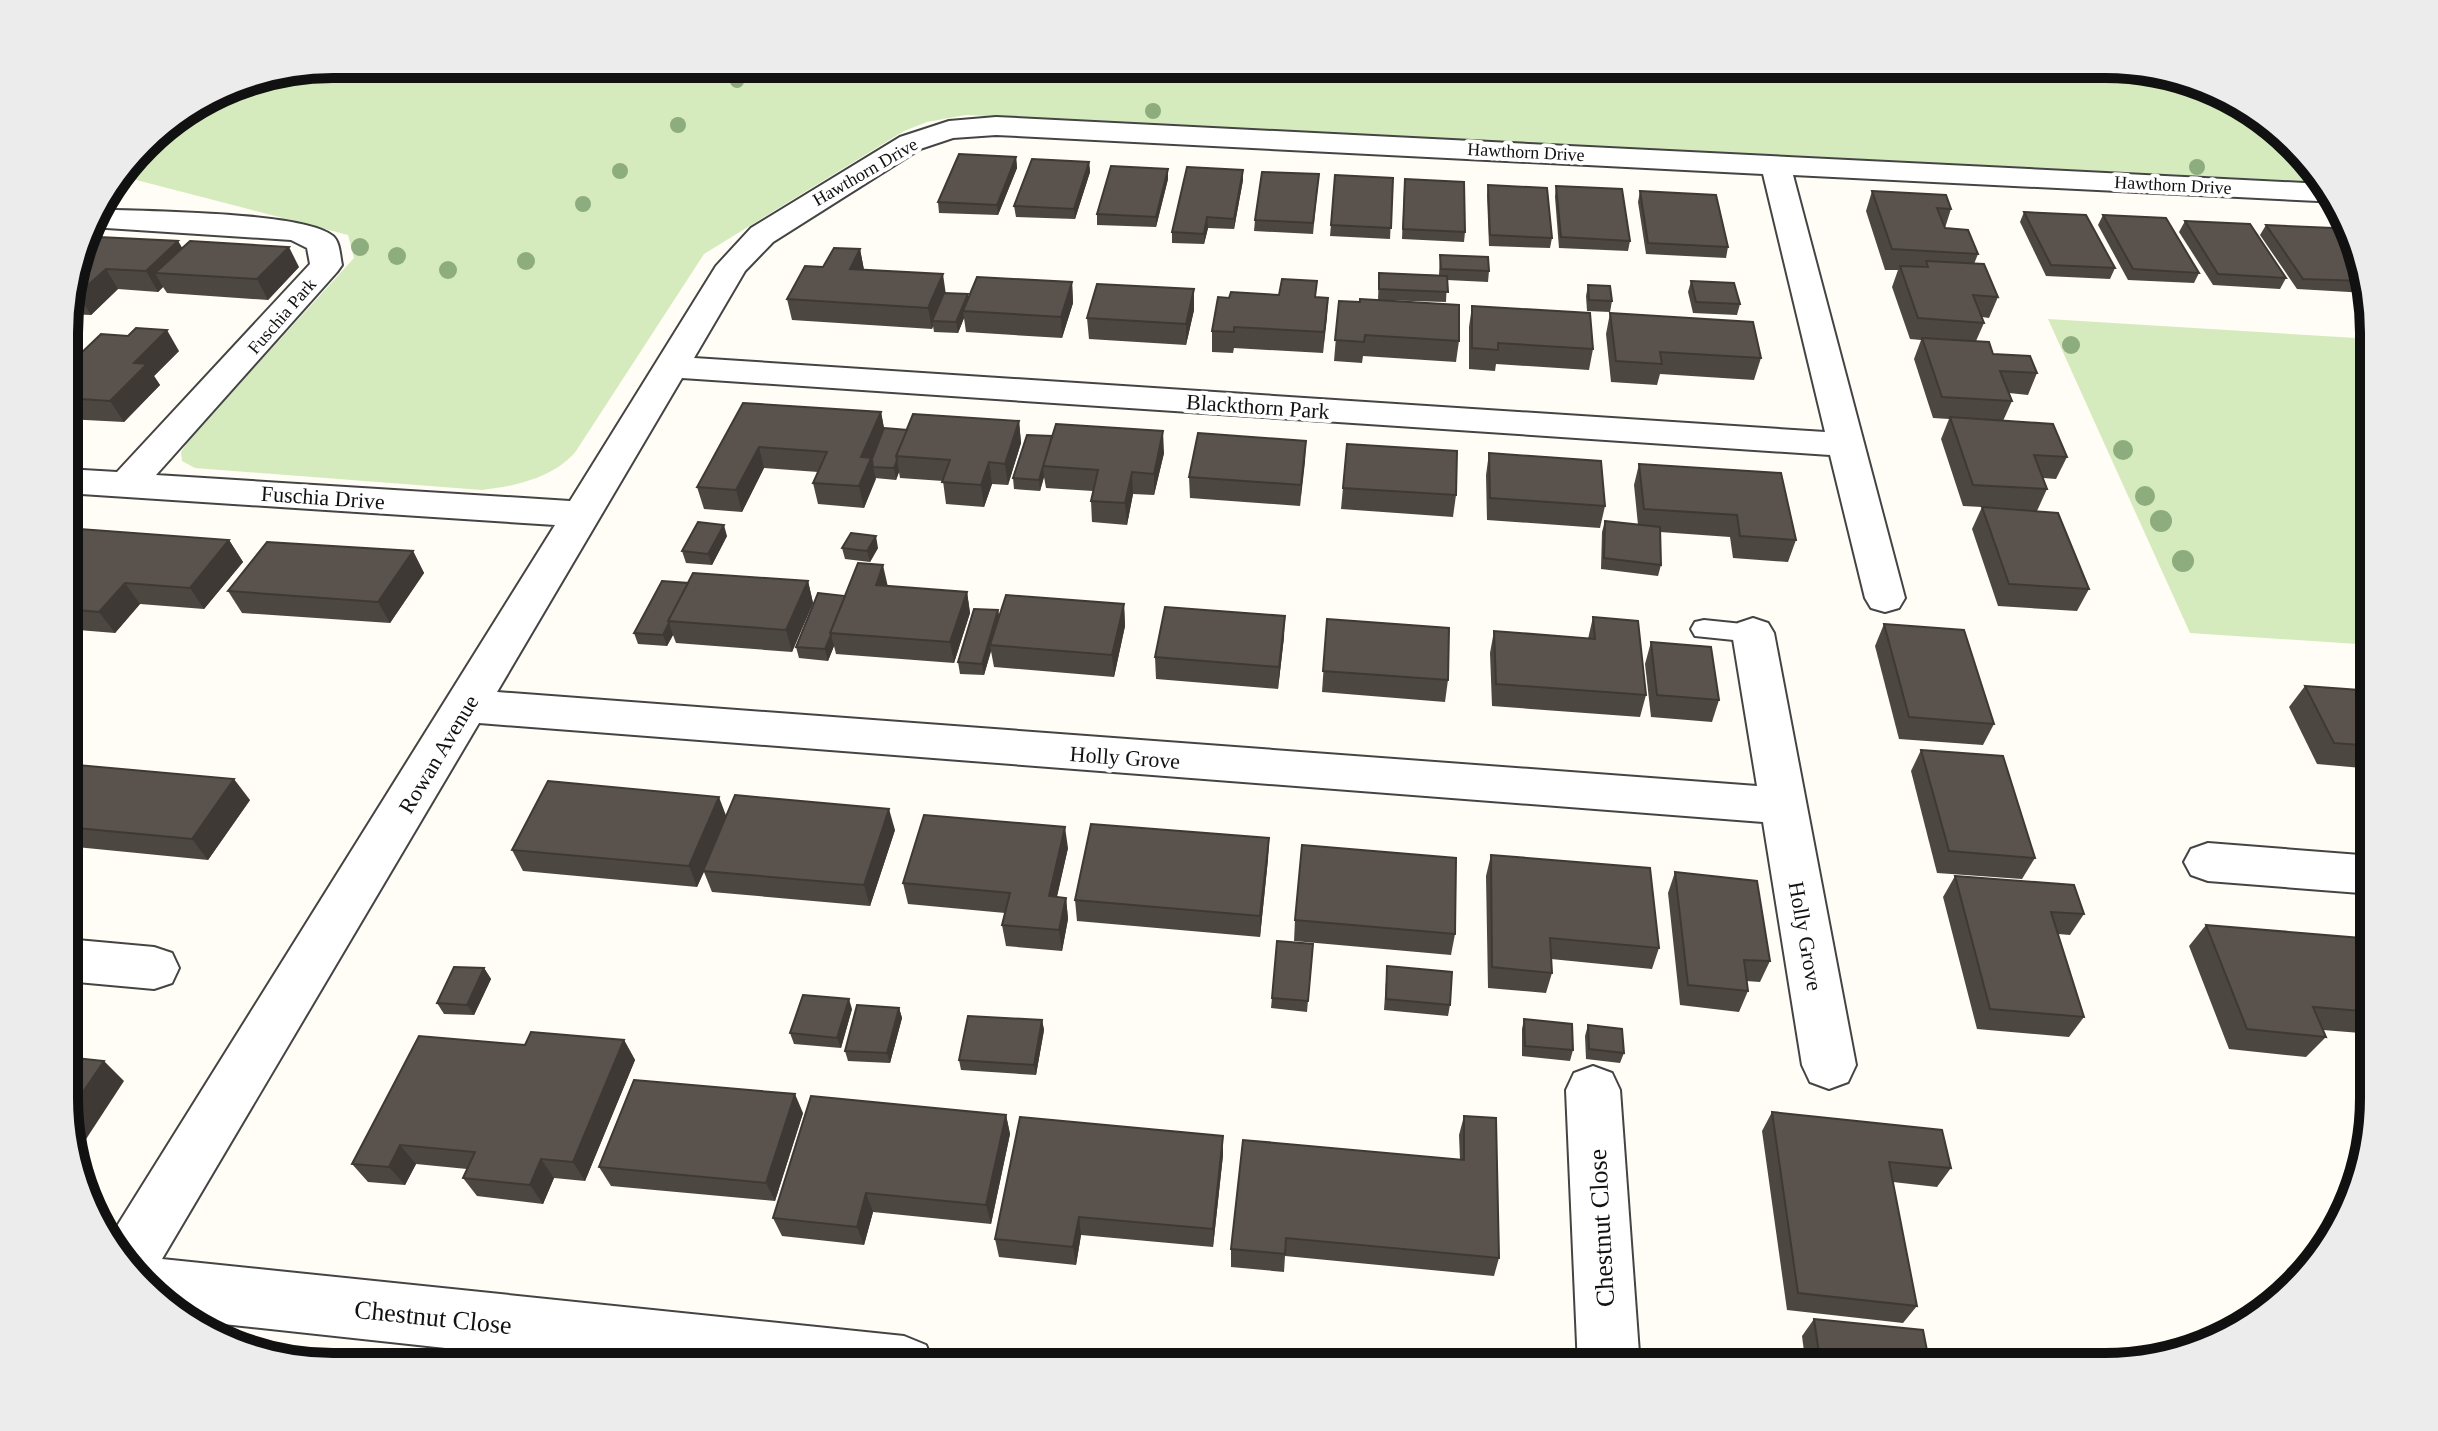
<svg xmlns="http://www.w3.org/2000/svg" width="2438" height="1431" font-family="'Times New Roman',serif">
<rect width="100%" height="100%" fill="#fffdf5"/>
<g fill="#d5ebbd">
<path d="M333 64H1821L2175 83 2240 100 2322 182 966 115 927 122 904 131 704 254 576 451C554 478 515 486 482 490L195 468 182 461 181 452 191 437 354 258 348 235 121 176 155 131 230 84Z"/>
<polygon points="2048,319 2373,339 2373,645 2190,633"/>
</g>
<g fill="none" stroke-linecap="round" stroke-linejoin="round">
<defs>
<polygon id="service" points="1704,620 1762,626 1766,633 1762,640 1753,642 1695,636 1691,629 1695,622"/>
<g id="minor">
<path d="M996 117 2324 184 2339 202 1793 175 1905 598 1899 608 1885 612 1871 608 1865 598 1830 455 682 378 497 692 1757 786 1732 633 1738 623 1753 618 1768 623 1774 633 1856 1065 1848 1082 1829 1089 1810 1082 1802 1065 1763 822 479 723 162 1259 904 1336 926 1345 935 1367H621L186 1320 107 1242 555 525 66 493V469L117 472 310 264 307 248 291 240 91 227H88L95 209C142 212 302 211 333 236 340 242 340 256 342 265L337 272 156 475 570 501 716 266 751 228 900 137 949 121ZM996 135 1763 174 1825 432 694 358 745 271 773 242 920 149 953 138Z"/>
<polygon points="2208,843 2373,856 2373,894 2208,881 2191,875 2184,862 2191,849"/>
<polygon points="66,939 154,947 172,953 179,968 172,983 154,989 66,981"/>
<polygon points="1593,1066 1612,1073 1620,1090 1640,1367 1578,1367 1566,1090 1574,1073"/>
</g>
</defs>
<use href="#service" stroke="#444" stroke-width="4"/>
<use href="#minor" stroke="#444" stroke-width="4"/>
<use href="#service" fill="#fff" fill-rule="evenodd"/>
<use href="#minor" fill="#fff" fill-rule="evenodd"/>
</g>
<g fill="#8dad7f">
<circle cx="737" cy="81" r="7"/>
<circle cx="1153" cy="111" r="8"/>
<circle cx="678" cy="125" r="8"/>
<circle cx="2197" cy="167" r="8"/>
<circle cx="620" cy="171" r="8"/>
<circle cx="583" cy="204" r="8"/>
<circle cx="360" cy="247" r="9"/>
<circle cx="397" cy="256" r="9"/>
<circle cx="526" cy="261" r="9"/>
<circle cx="448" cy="270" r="9"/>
<circle cx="2071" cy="345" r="9"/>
<circle cx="2123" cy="450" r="10"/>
<circle cx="2145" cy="496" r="10"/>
<circle cx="2161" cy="521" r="11"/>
<circle cx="2183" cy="561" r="11"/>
</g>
<g fill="#4d4742">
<polygon points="1016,157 1017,168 998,215 939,213 938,202"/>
<polygon points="1089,162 1090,172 1075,219 1016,217 1014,206"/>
<polygon points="1243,170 1243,180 1234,229 1208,228 1204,244 1172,243 1172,232"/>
<polygon points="1319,174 1313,234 1254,231 1255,220"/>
<polygon points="1335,175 1393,178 1390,239 1330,236"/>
<polygon points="1168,179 1156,227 1097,225 1097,214"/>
<polygon points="1488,185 1552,238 1550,248 1489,246 1487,195"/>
<polygon points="1556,186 1630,241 1628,251 1559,248 1555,197"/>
<polygon points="1404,189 1465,232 1464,242 1402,239"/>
<polygon points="1640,191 1728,247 1726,258 1646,254 1638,202"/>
<polygon points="1872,191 1951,209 1945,228 1978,254 1974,264 1998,297 1989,318 1982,317 1984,323 1976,341 1993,354 2037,373 2028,395 2009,393 2012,401 2003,421 2067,457 2056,479 2043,478 2047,489 2037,511 2089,589 2077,611 1998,606 1972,529 1982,507 1963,506 1941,439 1949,419 1933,418 1914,359 1921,340 1910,339 1892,287 1898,270 1885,270 1866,211"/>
<polygon points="2024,212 2115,268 2110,279 2046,276 2020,222"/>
<polygon points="2103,215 2199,273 2194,283 2128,280 2098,225"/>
<polygon points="2185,221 2286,278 2280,289 2213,285 2179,232"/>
<polygon points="2266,225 2340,238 2347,229 2367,293 2297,289 2260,235"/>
<polygon points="85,235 92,243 178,241 182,248 299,267 268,300 167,293 163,287 158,292 118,289 91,315 66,314 66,298"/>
<polygon points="860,249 864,270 946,293 968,297 1072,282 1073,303 1062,338 966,332 964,318 958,333 934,332 933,326 932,329 792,320 787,299 823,267"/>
<polygon points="1440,255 1489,271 1488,282 1447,280 1446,302 1378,300 1379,273 1439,275"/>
<polygon points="1691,281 1740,304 1737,315 1693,313 1688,292"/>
<polygon points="1588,285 1612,301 1610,312 1587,311 1586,296"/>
<polygon points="1194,289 1194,310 1186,345 1089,339 1087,318"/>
<polygon points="1316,297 1328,298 1323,353 1234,348 1233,353 1212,352 1212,331 1229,298"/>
<polygon points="1339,301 1459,341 1456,362 1363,356 1362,363 1334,361"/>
<polygon points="1472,306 1593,349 1589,370 1496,364 1495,371 1469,369 1469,327"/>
<polygon points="1610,313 1761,358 1754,380 1660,374 1657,385 1611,382 1606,334"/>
<polygon points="179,351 154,376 160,385 124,422 66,419 66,359 75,359"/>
<polygon points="743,403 881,412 884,429 907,430 1019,421 1021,443 1008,485 992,484 984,507 946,504 943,481 900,478 899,472 896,480 875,478 864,508 818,504 813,483 818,472 764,468 742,512 704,509 697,487"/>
<polygon points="1052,437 1164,453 1154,495 1133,494 1127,525 1092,522 1091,501 1093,491 1046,488 1044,477 1040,491 1014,489 1013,478"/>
<polygon points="1306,441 1300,506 1190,498 1189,477"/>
<polygon points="1347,444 1456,495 1453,517 1341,509"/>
<polygon points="1489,453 1605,506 1600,528 1487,520 1486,475"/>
<polygon points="1639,464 1796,540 1788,562 1733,558 1730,537 1660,532 1661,565 1658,576 1601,569 1602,532 1605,521 1638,525 1634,485"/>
<polygon points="66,528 229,540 243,562 204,609 140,604 115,633 66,629"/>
<polygon points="727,536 712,565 686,563 682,551"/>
<polygon points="842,548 878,548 870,562 845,559"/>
<polygon points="413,551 424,573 390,623 242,613 228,591"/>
<polygon points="808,581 813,603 792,652 676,643 673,635 667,646 638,644 634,633 688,583"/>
<polygon points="887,586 967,592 970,613 954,663 836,654 834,646 828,661 799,658 796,647 845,596"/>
<polygon points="1124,604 1125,626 1114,677 994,667 991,651 984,675 960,674 958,662 998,610 999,616"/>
<polygon points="1593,617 1646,695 1640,717 1492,706 1490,653 1494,631 1588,639"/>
<polygon points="1327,619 1448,680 1445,702 1322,692"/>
<polygon points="1884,624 1994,724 1983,745 1899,739 1875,646"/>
<polygon points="1284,637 1278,689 1156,679 1155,657"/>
<polygon points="1651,642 1719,700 1712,722 1651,717 1645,664"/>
<polygon points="2305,686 2373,691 2373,769 2317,764 2289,707"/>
<polygon points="1921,750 2035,858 2022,879 1937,873 1911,771"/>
<polygon points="66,764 250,800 208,860 66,846"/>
<polygon points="726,816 895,830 870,906 712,892 704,872 697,887 523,871 512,850"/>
<polygon points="1269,838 1268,859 1260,937 1077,921 1075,900"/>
<polygon points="1068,848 1057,897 1066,898 1068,919 1062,951 1006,946 1002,925 1005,913 908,904 903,883"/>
<polygon points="1491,855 1659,948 1652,969 1551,959 1552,973 1546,993 1488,988 1486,876"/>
<polygon points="1675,872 1770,961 1760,982 1746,981 1748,991 1739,1012 1680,1005 1668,893"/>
<polygon points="1955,876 2084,914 2070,935 2058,934 2084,1017 2069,1037 1977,1029 1943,897"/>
<polygon points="1295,920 1455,934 1451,955 1294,941"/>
<polygon points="2206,925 2373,939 2373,1034 2323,1030 2326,1037 2306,1057 2229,1049 2189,946"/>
<polygon points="1313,944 1307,1012 1271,1008 1272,998"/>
<polygon points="1387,966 1450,1005 1448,1016 1384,1010"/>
<polygon points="484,968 491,979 474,1015 444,1014 437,1003"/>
<polygon points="899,1008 902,1018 890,1063 848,1061 845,1051"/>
<polygon points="852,1009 841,1048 794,1044 790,1033"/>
<polygon points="1524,1019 1573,1050 1570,1061 1522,1056 1522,1029"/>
<polygon points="1042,1020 1044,1030 1036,1075 961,1070 959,1060"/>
<polygon points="1588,1025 1624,1053 1620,1063 1586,1059 1585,1036"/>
<polygon points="624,1040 635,1060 585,1181 554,1178 543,1204 477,1196 463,1178 467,1169 416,1164 405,1185 368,1182 352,1164 525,1045"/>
<polygon points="1772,1112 1951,1168 1937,1187 1893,1182 1917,1306 1903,1323 1787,1310 1762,1131"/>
<polygon points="803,1113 775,1201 611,1186 599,1167"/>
<polygon points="1006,1115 1010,1134 991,1224 873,1212 864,1245 782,1236 773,1218"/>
<polygon points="1464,1116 1499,1258 1494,1276 1285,1256 1284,1272 1231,1267 1231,1249 1460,1160 1459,1135"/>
<polygon points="1223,1155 1213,1247 1081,1235 1076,1265 999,1257 995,1239"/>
<polygon points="2308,1251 2319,1252 2291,1280 2287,1269"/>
<polygon points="1814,1319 1930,1366 1806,1367 1802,1336"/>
</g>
<g fill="#3f3936">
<polygon points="1016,157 1017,168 998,215 997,205"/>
<polygon points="1089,162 1090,172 1075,219 1074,209"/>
<polygon points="1168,169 1168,179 1156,227 1156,217"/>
<polygon points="1243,170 1243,180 1234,229 1234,219"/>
<polygon points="1207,217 1208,228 1204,244 1204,234"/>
<polygon points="87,235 99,256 71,281 85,238"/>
<polygon points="178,241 190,261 155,273 163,287 158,292 146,271"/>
<polygon points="289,247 299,267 268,300 257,279"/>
<polygon points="860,249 864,270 850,269"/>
<polygon points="106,269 118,289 91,315 78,294"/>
<polygon points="943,274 946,295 932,321 933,326 932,329 928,308"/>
<polygon points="1072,282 1073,303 1062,338 1061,317"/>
<polygon points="1194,289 1194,310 1186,345 1186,324"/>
<polygon points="968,294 969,305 963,311 964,318 958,333 956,322"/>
<polygon points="1328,298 1327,318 1323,353 1324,332"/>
<polygon points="167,330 179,351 154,376 160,385 124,422 110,401 134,363"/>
<polygon points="881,412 885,433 872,463 876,479 864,508 859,486 861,457"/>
<polygon points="1019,421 1021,443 1008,485 1005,464"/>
<polygon points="1163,431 1164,453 1154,495 1154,474"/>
<polygon points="1306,441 1305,462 1300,506 1301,485"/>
<polygon points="759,447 764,468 742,512 736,490"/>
<polygon points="897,460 899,472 896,480 894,468"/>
<polygon points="989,462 992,484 984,507 981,485"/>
<polygon points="1043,466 1044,477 1040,491 1039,480"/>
<polygon points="1132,472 1133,494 1127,525 1125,503"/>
<polygon points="724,525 727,536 712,565 708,554"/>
<polygon points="876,536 878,548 870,562 867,551"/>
<polygon points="229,540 243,562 204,609 190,588"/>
<polygon points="413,551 424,573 390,623 378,602"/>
<polygon points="883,565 888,587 876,585"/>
<polygon points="808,581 813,603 792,652 786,630"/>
<polygon points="125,583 140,604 115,633 99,612"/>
<polygon points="967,592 970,613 954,663 950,642"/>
<polygon points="1124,604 1125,626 1114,677 1112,655"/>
<polygon points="998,610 1000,621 990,645 991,651 984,675 982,664"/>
<polygon points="1285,616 1284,637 1278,689 1279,667"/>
<polygon points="669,623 673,635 667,646 663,635"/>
<polygon points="831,635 834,646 828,661 825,649"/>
<polygon points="234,779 250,800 208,860 192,839"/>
<polygon points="719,797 727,818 697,887 689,866"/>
<polygon points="889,809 895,830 870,906 864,885"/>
<polygon points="1065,827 1068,848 1052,917 1049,896"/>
<polygon points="1269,838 1268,859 1260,937 1260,916"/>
<polygon points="1066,898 1068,919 1062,951 1059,930"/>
<polygon points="484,968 491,979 474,1015 467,1005"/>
<polygon points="849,999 852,1009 841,1048 837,1038"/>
<polygon points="899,1008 902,1018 890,1063 887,1053"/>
<polygon points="1042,1020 1044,1030 1036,1075 1034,1065"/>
<polygon points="624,1040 635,1060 585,1181 573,1162"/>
<polygon points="104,1061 124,1081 75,1156 66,1133 66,1117"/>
<polygon points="795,1094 803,1113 775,1201 766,1183"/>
<polygon points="1006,1115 1010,1134 991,1224 986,1205"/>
<polygon points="1223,1136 1223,1155 1213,1247 1213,1229"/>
<polygon points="400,1145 416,1164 405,1185 389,1167"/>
<polygon points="541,1159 554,1178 543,1204 530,1185"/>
<polygon points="866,1193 873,1212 864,1245 857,1227"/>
<polygon points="1079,1217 1081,1235 1076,1265 1073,1247"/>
</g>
<g fill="#5a524d" stroke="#3f3936" stroke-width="2">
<polygon points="959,154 1016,157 997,205 938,202"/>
<polygon points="1032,159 1089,162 1074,209 1014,206"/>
<polygon points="1111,166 1168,169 1156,217 1097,214"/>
<polygon points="1187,167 1243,170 1234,219 1207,217 1204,234 1172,232"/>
<polygon points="1262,172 1319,174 1313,223 1255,220"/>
<polygon points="1335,175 1393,178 1391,228 1331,225"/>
<polygon points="1405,179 1464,182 1465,232 1403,229"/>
<polygon points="1488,185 1547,188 1552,238 1490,235"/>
<polygon points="1556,186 1622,189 1630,241 1561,237"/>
<polygon points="1640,191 1716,195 1728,247 1648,243"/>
<polygon points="1872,191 1946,195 1951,209 1937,208 1945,228 1968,230 1978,254 1892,249"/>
<polygon points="2024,212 2086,215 2115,268 2051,265"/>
<polygon points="2103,215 2166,218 2199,273 2133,269"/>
<polygon points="2185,221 2250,224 2286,278 2218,274"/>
<polygon points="2266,225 2333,228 2356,259 2363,281 2303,279"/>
<polygon points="99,237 178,241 146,271 106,269 78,294 68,294 80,253"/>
<polygon points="190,241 289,247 257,279 155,273"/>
<polygon points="834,248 860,249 850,269 943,274 928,308 787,299 805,266 823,267"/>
<polygon points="1440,255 1488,257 1489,271 1441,269"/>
<polygon points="1926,261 1984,264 1998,297 1973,295 1984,323 1918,318 1900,266 1928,267"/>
<polygon points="1379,273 1447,276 1448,292 1379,289"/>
<polygon points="977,277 1072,282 1061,317 963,311"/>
<polygon points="1282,279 1317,281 1315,297 1328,298 1324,332 1234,327 1234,332 1212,331 1218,297 1229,298 1231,292 1279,295"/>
<polygon points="1691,281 1734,283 1740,304 1696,302"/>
<polygon points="1097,284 1194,289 1186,324 1087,318"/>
<polygon points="1588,285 1610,286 1612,301 1589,300"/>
<polygon points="944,293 968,294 956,322 932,321"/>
<polygon points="1360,299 1459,305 1459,341 1365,335 1364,342 1335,340 1339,301 1360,302"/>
<polygon points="1472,306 1590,313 1593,349 1498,343 1498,350 1472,348"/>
<polygon points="1610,313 1753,322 1761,358 1660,352 1662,364 1616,361"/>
<polygon points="136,328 167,330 134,363 147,364 110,401 66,398 66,359 75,359 101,334 128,336"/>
<polygon points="1922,338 1989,342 1993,354 2030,356 2037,373 2000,371 2012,401 1942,397"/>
<polygon points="743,403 881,412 861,457 871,458 859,486 813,483 827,452 759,447 736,490 697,487"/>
<polygon points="913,414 1019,421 1005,464 989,462 981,485 942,482 950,460 896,456"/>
<polygon points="1950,417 2053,424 2067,457 2034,455 2047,489 1973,485"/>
<polygon points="1056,424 1163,431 1154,474 1132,472 1125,503 1091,501 1098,470 1043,466"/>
<polygon points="884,428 907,430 896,456 897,460 894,468 873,467 872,459"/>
<polygon points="1198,433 1306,441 1301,485 1189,477"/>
<polygon points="1027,435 1052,436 1039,480 1013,478"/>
<polygon points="1347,444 1457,451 1456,495 1343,488"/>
<polygon points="1489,453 1601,461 1605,506 1490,498"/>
<polygon points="1639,464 1781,473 1796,540 1740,536 1737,515 1644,509"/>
<polygon points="1982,507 2058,513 2089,589 2009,584"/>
<polygon points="1605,521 1660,527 1661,565 1604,558"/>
<polygon points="698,522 724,525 708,554 682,551"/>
<polygon points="66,528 229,540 190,588 125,583 99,612 66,609 66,584 70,579 66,579"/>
<polygon points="851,533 876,536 867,551 842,548"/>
<polygon points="267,542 413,551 378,602 228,591"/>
<polygon points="858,563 883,565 876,585 967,592 950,642 830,633"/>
<polygon points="693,573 808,581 786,630 668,621"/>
<polygon points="662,581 688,583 668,621 669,623 663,635 634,633"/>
<polygon points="818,593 845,596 830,633 831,635 825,649 796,647"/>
<polygon points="1006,595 1124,604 1112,655 990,645"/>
<polygon points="1165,607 1285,616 1279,667 1155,657"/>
<polygon points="974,609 998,610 982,664 958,662"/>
<polygon points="1593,617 1638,621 1646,695 1496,684 1494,631 1595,639"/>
<polygon points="1327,619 1449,628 1448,680 1323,671"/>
<polygon points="1884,624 1964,630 1994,724 1909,717"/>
<polygon points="1651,642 1711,647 1719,700 1657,695"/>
<polygon points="2305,686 2373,691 2373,746 2334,743"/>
<polygon points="1921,750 2003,756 2035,858 1949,851"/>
<polygon points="66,764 234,779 192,839 66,827"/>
<polygon points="548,781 719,797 689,866 512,850"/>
<polygon points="735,795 889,809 864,885 703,871"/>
<polygon points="924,815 1065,827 1049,896 1066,898 1059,930 1002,925 1010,893 903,883"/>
<polygon points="1091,824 1269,838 1260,916 1075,900"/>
<polygon points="1302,845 1456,858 1455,934 1295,920"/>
<polygon points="1491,855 1650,868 1659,948 1550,938 1552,973 1492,967"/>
<polygon points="1675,872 1757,881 1770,961 1744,960 1748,991 1688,985"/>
<polygon points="1955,876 2074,885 2084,914 2051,912 2084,1017 1990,1009"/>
<polygon points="2206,925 2373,939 2373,1012 2313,1007 2326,1037 2247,1029"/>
<polygon points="1277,941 1313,944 1308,1001 1272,998"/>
<polygon points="1387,966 1452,972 1450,1005 1386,999"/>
<polygon points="454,967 484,968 467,1005 437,1003"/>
<polygon points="803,995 849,999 837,1038 790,1033"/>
<polygon points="857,1005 899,1008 887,1053 845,1051"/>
<polygon points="968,1016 1042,1020 1034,1065 959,1060"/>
<polygon points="1524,1019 1572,1024 1573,1050 1525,1046"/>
<polygon points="1588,1025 1622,1029 1624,1053 1589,1049"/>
<polygon points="531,1032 624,1040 573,1162 541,1159 530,1185 463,1178 475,1152 400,1145 389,1167 352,1164 419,1036 525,1045"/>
<polygon points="66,1057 104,1061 66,1117"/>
<polygon points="634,1080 795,1094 766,1183 599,1167"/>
<polygon points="811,1096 1006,1115 986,1205 866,1193 857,1227 773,1218"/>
<polygon points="1772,1112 1942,1130 1951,1168 1889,1162 1917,1306 1798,1293"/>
<polygon points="1464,1116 1496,1118 1499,1258 1286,1238 1285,1254 1231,1249 1243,1140 1464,1160"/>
<polygon points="1020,1117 1223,1136 1213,1229 1079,1217 1073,1247 995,1239"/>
<polygon points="2308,1251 2319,1252 2312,1259"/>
<polygon points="1814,1319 1923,1330 1930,1366 1821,1367"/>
</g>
<g text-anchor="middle" stroke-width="8" stroke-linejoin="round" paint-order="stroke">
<g font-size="18" fill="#111" stroke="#fff">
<text transform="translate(1526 152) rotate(3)" y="6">Hawthorn Drive</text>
<text transform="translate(865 172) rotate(-30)" y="6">Hawthorn Drive</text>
<text transform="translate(2173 185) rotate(3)" y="6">Hawthorn Drive</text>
<text transform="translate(282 316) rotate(-49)" y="6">Fuschia Park</text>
</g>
<g font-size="22" fill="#111" stroke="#fff">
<text transform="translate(1258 406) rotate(4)" y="8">Blackthorn Park</text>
<text transform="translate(323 497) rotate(4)" y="8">Fuschia Drive</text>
<text transform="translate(438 754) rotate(-59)" y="8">Rowan Avenue</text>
<text transform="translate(1125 757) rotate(4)" y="8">Holly Grove</text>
<text transform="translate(1806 936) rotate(80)" y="8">Holly Grove</text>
</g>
<g font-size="26" fill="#111" stroke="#fff">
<text transform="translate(1601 1228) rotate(-93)" y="9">Chestnut Close</text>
<text transform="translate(433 1317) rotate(6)" y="9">Chestnut Close</text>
</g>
</g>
<path d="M0 0H2438V1431H0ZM333 78H2105A255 255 0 0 1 2360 333V1098A255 255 0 0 1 2105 1353H333A255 255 0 0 1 78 1098V333A255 255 0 0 1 333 78Z" fill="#ececec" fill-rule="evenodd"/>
<path fill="none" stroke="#111" stroke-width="10" d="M333 78H2105A255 255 0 0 1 2360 333V1098A255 255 0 0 1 2105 1353H333A255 255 0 0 1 78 1098V333A255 255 0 0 1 333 78Z"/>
</svg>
